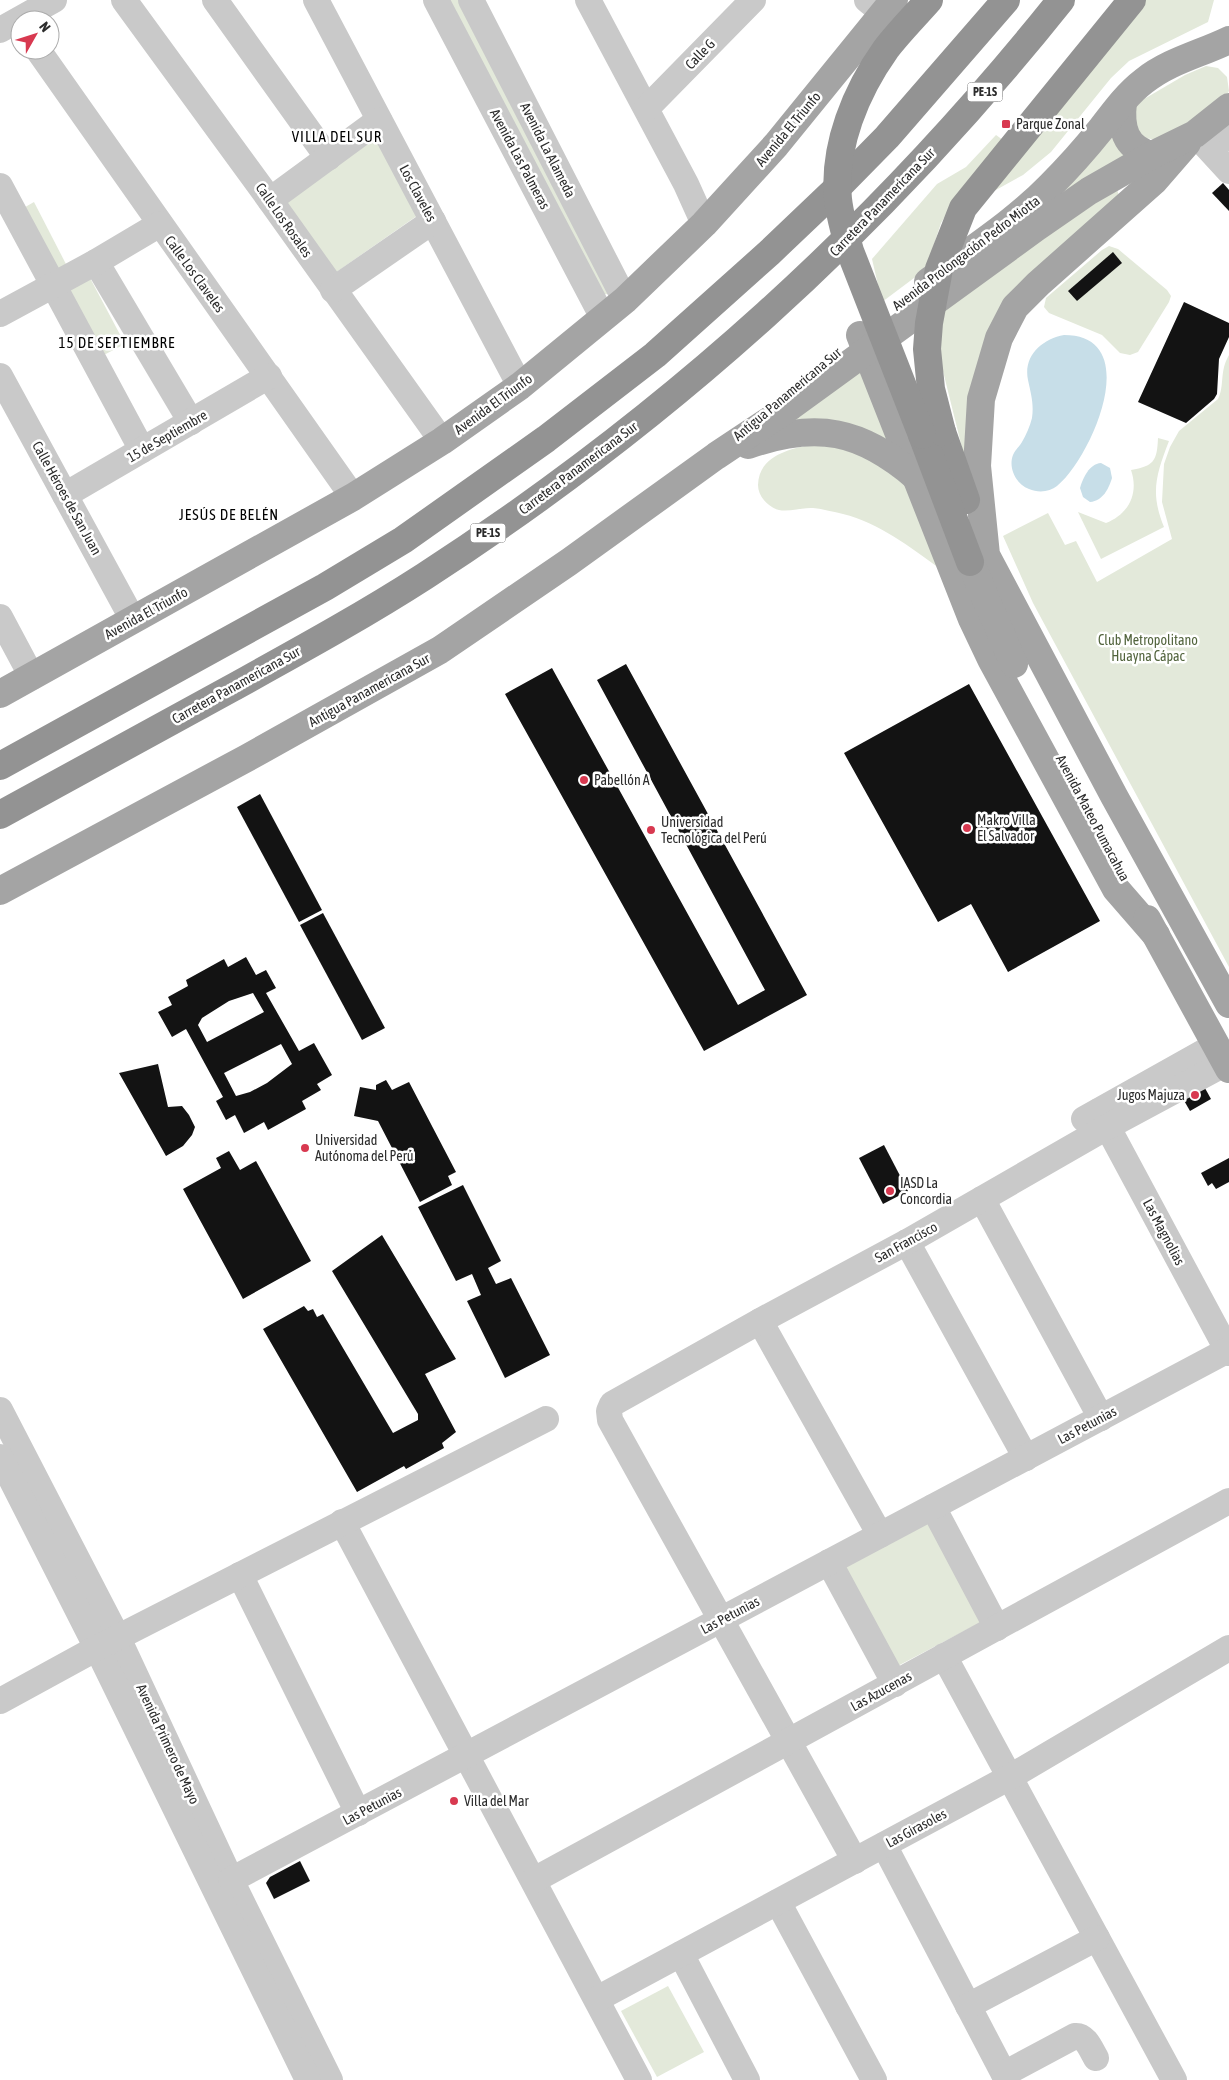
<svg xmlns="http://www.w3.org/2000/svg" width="1229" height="2080" font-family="'Asap Condensed',sans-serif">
<rect width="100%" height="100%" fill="#fff"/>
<g fill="#e3e9da">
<polygon points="442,0 462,0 610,293 603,295"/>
<polygon points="1140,0 1214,0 1208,22 1129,61 1111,78 1051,152 1023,175 985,196"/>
<polygon points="1206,66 1218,68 1227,77 1229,91 1222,102 1158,140 1145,138 1135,129 1134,108 1139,102 1185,75"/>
<polygon points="1113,128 1138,158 1046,200"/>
<polygon points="378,134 421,213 335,273 284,198"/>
<polygon points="996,135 1003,140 961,189 941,223 926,269 882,302 872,259 937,184 966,167"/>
<polygon points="1117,189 1119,196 1017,292 965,460 940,359 938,324 952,297"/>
<polygon points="34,202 68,268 54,275 20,210"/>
<polygon points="1109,246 1118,249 1167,290 1171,296 1169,302 1138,352 1130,355 1120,353 1102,335 1049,313 1044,307 1046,298 1102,250"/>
<polygon points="90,278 125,344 100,357 65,291"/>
<path d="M1229 355V967L1033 603 1003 536 1048 513 1065 545 1076 541 1097 582 1172 539 1162 502 1164 464 1170 447 1179 431 1218 399C1225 385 1219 372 1229 355Z"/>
<path d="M862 366 894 446C851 416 832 420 782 424Z"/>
<path d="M1158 438 1169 441C1156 475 1150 493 1164 527L1101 559 1078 512 1106 523C1129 514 1139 493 1131 470 1154 466 1157 461 1158 438Z"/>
<path d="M814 444 843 447 890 468 912 493 939 568C910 547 879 523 843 514 834 512 823 509 813 508 800 507 783 515 772 507 764 502 758 494 758 485 759 455 790 449 814 444Z"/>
<polygon points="933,1517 987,1619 892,1669 838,1567"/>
<polygon points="668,1986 704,2052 657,2077 621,2011"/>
</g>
<g fill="#c7dee8">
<path d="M1064 335C1145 335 1092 457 1057 486 1050 492 1038 493 1029 489 1016 484 1008 468 1013 455 1015 450 1019 447 1022 442 1026 435 1030 426 1032 418 1034 404 1031 394 1028 380 1023 356 1042 339 1064 335Z"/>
<path d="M1101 463 1110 468 1112 478C1109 488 1103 501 1090 502L1083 497 1080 488C1083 478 1089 464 1101 463Z"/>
</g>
<g fill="#131313" fill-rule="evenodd">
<polygon points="1223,183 1229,190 1229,211 1212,193"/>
<polygon points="1113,252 1122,263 1077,301 1068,291"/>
<polygon points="1184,302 1229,323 1229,337 1219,359 1217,394 1214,399 1186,423 1138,402"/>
<polygon points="626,664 807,995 704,1051 505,694 552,668 738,1005 765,990 597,680"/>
<polygon points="969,684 1100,921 1008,972 971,904 938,922 844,753"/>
<polygon points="260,794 322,910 299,922 237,807"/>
<polygon points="323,913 385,1028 362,1040 300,925"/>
<path d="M246 957 256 975 266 970 276 988 266 993 299 1051 314 1043 332 1075 317 1084 321 1090 302 1101 306 1109 268 1130 264 1122 244 1133 235 1115 226 1120 216 1101 223 1097 186 1029 172 1037 158 1012 172 1005 168 997 188 986 186 980 224 959 228 967ZM253 993 264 1012 207 1042 198 1025 202 1018 229 1001ZM281 1044 292 1064 267 1083 250 1092 236 1096 224 1073Z"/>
<polygon points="158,1064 168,1107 182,1106 189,1115 195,1127 192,1135 183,1146 166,1156 119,1073"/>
<polygon points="386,1080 392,1090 409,1082 456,1172 448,1176 452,1185 420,1202 378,1121 354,1116 360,1087 376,1090 376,1085"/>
<polygon points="1201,1081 1211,1099 1190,1111 1178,1090"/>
<polygon points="884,1145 908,1191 883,1204 859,1158"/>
<polygon points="229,1151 240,1170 256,1161 311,1261 243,1299 183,1189 221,1168 216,1158"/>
<polygon points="1229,1158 1229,1182 1216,1189 1212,1183 1208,1186 1201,1173"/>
<polygon points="463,1185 501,1261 488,1268 496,1284 511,1278 550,1355 505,1378 467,1301 481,1295 472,1274 456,1281 418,1207"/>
<polygon points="382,1235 456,1359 425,1374 456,1432 442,1443 444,1448 406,1469 404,1466 357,1492 263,1329 304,1306 308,1311 313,1309 317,1317 323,1314 393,1433 418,1420 418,1414 332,1271"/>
<polygon points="300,1861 310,1881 274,1899 266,1883 270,1877"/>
</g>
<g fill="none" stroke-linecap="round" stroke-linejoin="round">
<g stroke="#c9c9c9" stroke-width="26">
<polyline points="124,0 270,200 442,441"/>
<polyline points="215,0 328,158"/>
<polyline points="316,0 520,386"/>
<polyline points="436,0 603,318"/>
<polyline points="471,0 625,300"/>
<polyline points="588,0 686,184 704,224"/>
<polyline points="867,0 883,13"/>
<polyline points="0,30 54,0"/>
<polyline points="38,50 353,497"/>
<polyline points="647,108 753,0"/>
<polyline points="1213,120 1229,138"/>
<polyline points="1195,134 1229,171"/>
<polyline points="0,186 142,450"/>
<polyline points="270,200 379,120"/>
<polyline points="96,262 191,422"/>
<polyline points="333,290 433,221"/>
<polyline points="0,314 96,262 160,224"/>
<polyline points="0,376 133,620"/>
<polyline points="65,495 269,376"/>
<polyline points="0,617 32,677"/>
<polyline points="1099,1111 1229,1353"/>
<polyline points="1084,1119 1216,1045"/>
<polyline points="982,1199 1101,1418"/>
<polyline points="907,1242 1026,1458"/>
<polyline points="760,1321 880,1535"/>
<polyline points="0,1410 118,1638 231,1880 330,2080"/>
<polyline points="0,1457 97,1648 308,2080"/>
<polyline points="933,1507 997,1628"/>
<polyline points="342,1522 639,2080"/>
<polyline points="829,1562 895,1684"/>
<polyline points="240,1575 358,1813"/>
<polyline points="944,1656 1174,2080"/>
<polyline points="0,1701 97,1648 546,1419"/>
<polyline points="884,1845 1007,2080"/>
<polyline points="855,1861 610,1420 609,1411 612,1404 760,1321 907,1242 1107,1127 1226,1063"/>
<polyline points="231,1880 1228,1350"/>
<polyline points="534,1880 1229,1501"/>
<polyline points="778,1902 874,2080"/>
<polyline points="681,1954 747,2080"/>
<polyline points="597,1999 1010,1777 1229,1648"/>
<polyline points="968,2006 1097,1938"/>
<path d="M1004 2074 1075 2036C1086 2035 1091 2050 1096 2058"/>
</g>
<g stroke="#a4a4a4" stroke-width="28">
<path d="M1123 102C1120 128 1125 148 1152 155"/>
<polyline points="1187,143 1154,181 1038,284 1015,307 999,338 981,399 977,466 986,555 1114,796 1229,1004"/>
<path d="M928 282C969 251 1014 223 1050 186 1068 168 1085 149 1101 129 1114 112 1127 94 1144 81 1169 61 1200 54 1229 40"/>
<polyline points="860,335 972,619 991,659 1116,889 1156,935"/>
<path d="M748 445C817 421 861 430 916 477"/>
<polyline points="970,562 1014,664"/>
<polyline points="0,694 353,497 442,441 520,386 625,300 704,224 776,145 894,0"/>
<polyline points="0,891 247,758 440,650 569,562 716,456 791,406 1037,227 1089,191 1152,155 1195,134 1229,107"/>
<polyline points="1147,919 1229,1069"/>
</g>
<g stroke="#939393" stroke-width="28">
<polyline points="942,432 966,500"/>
<polyline points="922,435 970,562"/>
<polyline points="0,766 325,587 403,540 546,439 655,355 769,253 831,194 887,137 1006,0"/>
<path d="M0 815C77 773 155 730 232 688 297 652 363 616 425 576 670 417 879 228 1061 0"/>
</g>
<g stroke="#939393" stroke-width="28">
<polyline points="942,432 931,389 927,349 929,323 939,269 963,208 1132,0"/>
<path d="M922 435 850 251C845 234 840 217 838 199 833 146 856 91 886 49 899 32 915 16 929 0"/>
</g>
</g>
<g fill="#d83950" stroke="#fff" stroke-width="2">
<rect x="1001" y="119" width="10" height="10" rx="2.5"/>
<circle cx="584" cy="780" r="5"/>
<circle cx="967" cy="828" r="5"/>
<circle cx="651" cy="830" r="5"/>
<circle cx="1195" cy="1095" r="5"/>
<circle cx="305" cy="1148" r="5"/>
<circle cx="890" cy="1191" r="5"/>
<circle cx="454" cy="1801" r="5"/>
</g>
<g text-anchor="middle" stroke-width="5" stroke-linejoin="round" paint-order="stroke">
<g fill="#fff" stroke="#6b6b6b" stroke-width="1">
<rect x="967.5" y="82.5" width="35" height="19" rx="4"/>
<rect x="470.5" y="523.5" width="35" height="19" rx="4"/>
</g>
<g font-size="12" font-weight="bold" fill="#2c2c2c">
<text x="985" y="96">PE-1S</text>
<text x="488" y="537">PE-1S</text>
</g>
<g font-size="14" fill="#2c2c2c" stroke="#fff">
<text transform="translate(700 54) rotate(-46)" y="5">Calle G</text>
<text transform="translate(788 129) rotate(-50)" y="5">Avenida El Triunfo</text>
<text transform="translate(548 150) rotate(63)" y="5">Avenida La Alameda</text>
<text transform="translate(520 159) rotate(62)" y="5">Avenida Las Palmeras</text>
<text transform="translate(418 193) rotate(62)" y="5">Los Claveles</text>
<text transform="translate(882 202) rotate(-46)" y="5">Carretera Panamericana Sur</text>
<text transform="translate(284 220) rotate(55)" y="5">Calle Los Rosales</text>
<text transform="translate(966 253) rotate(-37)" y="5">Avenida Prolongación Pedro Miotta</text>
<text transform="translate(195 274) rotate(54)" y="5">Calle Los Claveles</text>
<text transform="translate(787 394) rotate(-40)" y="5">Antigua Panamericana Sur</text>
<text transform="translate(493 404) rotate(-36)" y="5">Avenida El Triunfo</text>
<text transform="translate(167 436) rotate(-30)" y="5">15 de Septiembre</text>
<text transform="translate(578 468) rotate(-37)" y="5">Carretera Panamericana Sur</text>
<text transform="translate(67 498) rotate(61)" y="5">Calle Héroes de San Juan</text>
<text transform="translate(146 613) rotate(-29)" y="5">Avenida El Triunfo</text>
<text transform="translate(236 685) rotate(-29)" y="5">Carretera Panamericana Sur</text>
<text transform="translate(369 690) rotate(-29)" y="5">Antigua Panamericana Sur</text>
<text transform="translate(1093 818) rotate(62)" y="5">Avenida Mateo Pumacahua</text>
<text transform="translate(1164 1232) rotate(62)" y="5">Las Magnolias</text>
<text transform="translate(906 1242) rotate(-29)" y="5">San Francisco</text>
<text transform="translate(1087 1425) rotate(-28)" y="5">Las Petunias</text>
<text transform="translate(730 1615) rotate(-28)" y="5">Las Petunias</text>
<text transform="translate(881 1691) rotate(-29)" y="5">Las Azucenas</text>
<text transform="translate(168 1744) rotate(65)" y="5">Avenida Primero de Mayo</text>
<text transform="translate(372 1806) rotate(-28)" y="5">Las Petunias</text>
<text transform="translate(916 1828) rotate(-28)" y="5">Las Girasoles</text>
</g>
<g font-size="14" fill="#2c2c2c" stroke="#fff" text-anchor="start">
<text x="1016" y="129">Parque Zonal</text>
<text x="594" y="785">Pabellón A</text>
<text x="977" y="825">Makro Villa<tspan x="977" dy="16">El Salvador</tspan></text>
<text x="661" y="827">Universidad<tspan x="661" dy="16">Tecnológica del Perú</tspan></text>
<text x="1185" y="1100" text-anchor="end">Jugos Majuza</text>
<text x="315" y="1145">Universidad<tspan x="315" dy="16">Autónoma del Perú</tspan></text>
<text x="900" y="1188">IASD La<tspan x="900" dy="16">Concordia</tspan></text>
<text x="464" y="1806">Villa del Mar</text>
</g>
<g font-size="14" fill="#52643d" stroke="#fff">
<text x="1148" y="645">Club Metropolitano<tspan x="1148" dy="16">Huayna Cápac</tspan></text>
</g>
<g font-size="15" letter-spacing="1" fill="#000" stroke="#fff">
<text x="337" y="142">VILLA DEL SUR</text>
<text x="117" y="348">15 DE SEPTIEMBRE</text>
<text x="229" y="520">JESÚS DE BELÉN</text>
</g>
</g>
<g transform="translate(35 35) rotate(51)"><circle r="24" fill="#ffffff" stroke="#ababab"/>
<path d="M0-4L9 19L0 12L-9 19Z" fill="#d83950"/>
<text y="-8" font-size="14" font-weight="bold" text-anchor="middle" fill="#2c2c2c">N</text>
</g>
</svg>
